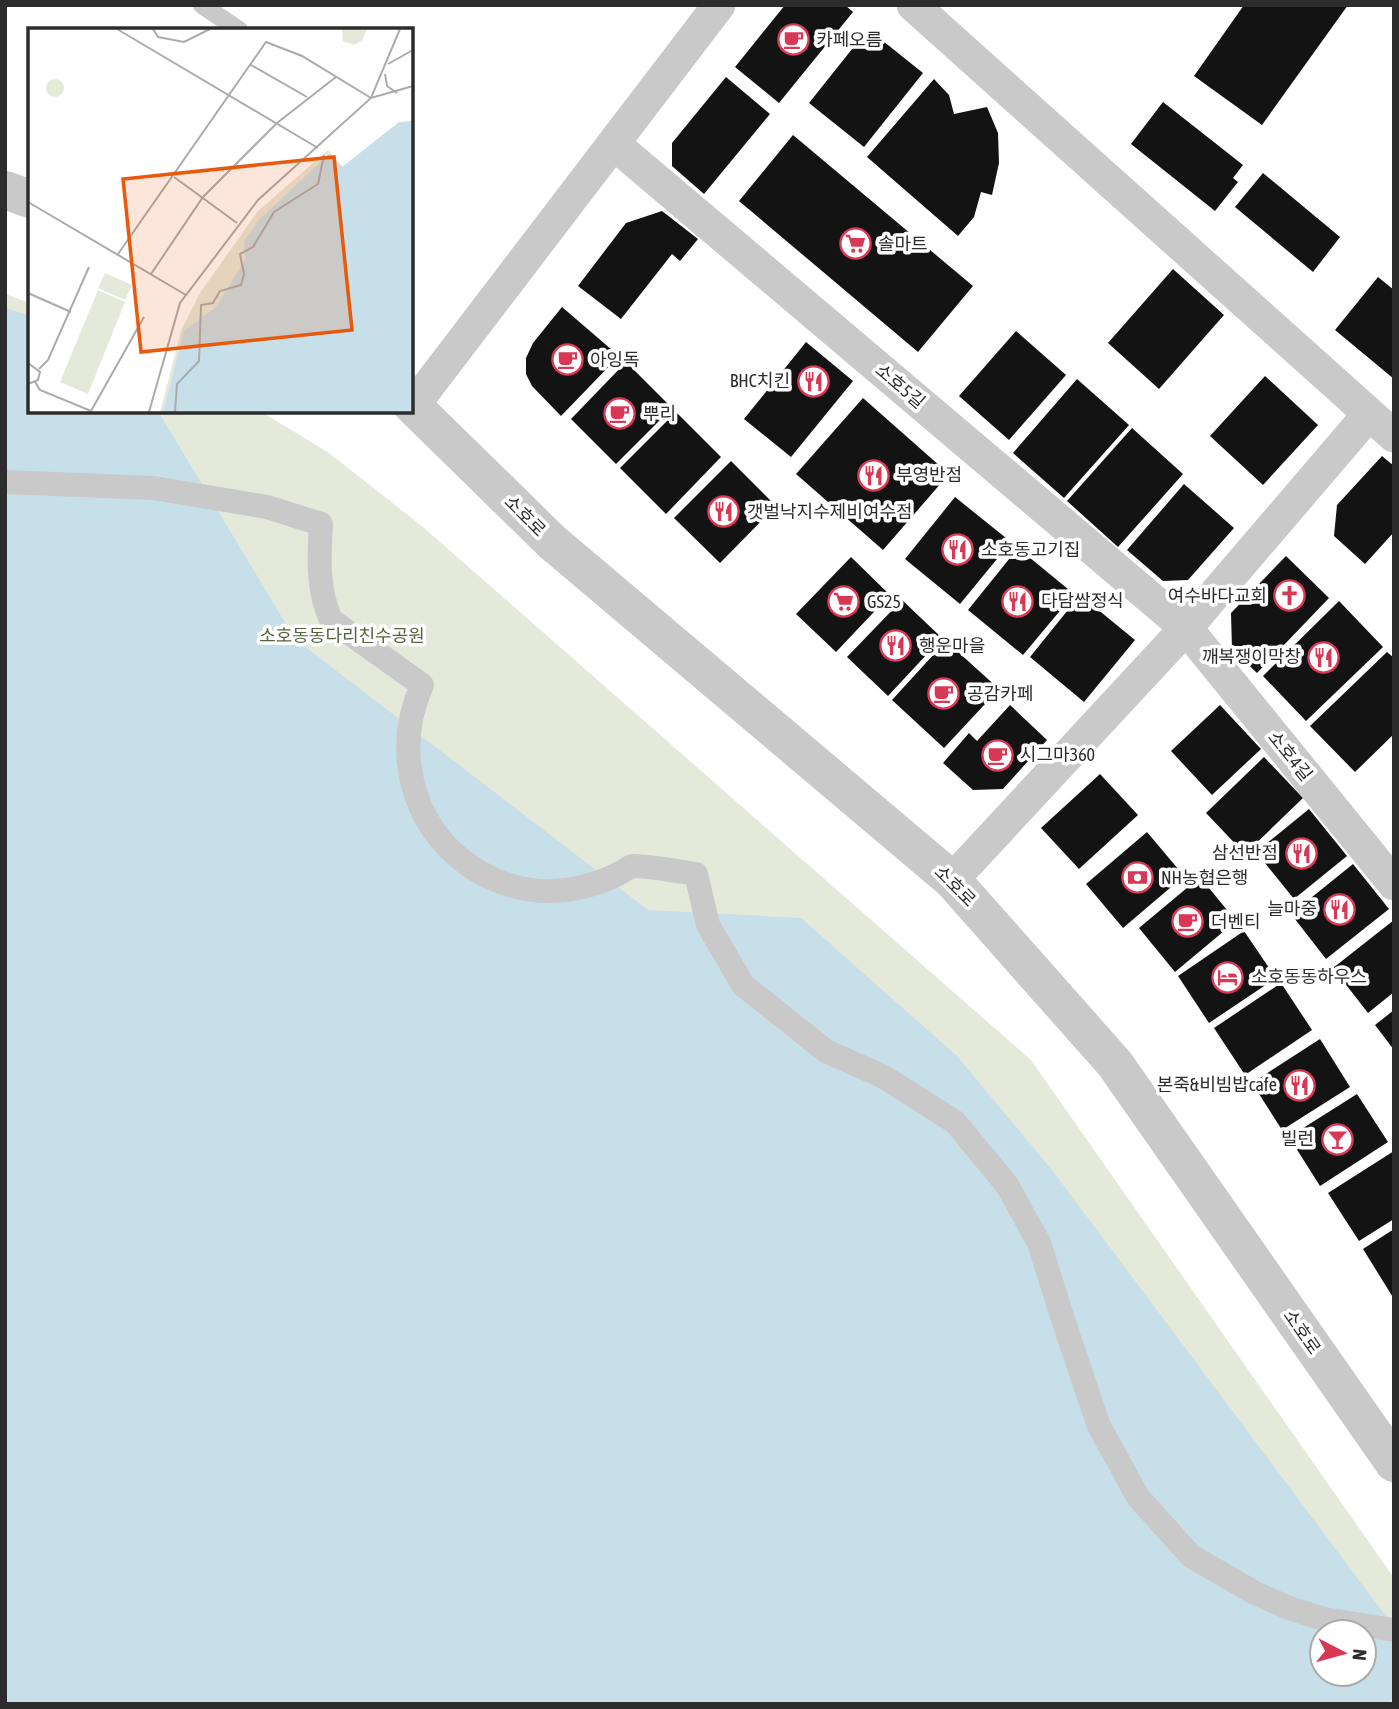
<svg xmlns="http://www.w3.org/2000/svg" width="1399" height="1709" font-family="'Asap Condensed','Noto Sans KR',sans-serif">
<rect width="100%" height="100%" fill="#fff"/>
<path fill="#e4e9da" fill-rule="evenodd" d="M5 294 30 303V411H260L329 453 423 527 1031 1060 1394 1578V1704H1207L5 576ZM1322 1632H1364V1674H1322Z"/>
<path fill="#c7dfe8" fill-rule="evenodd" d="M5 308 30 316V411H158L295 639 648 910 801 918 957 1056 1052 1170 1394 1627V1697L1385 1704H5ZM1322 1632H1364V1674H1322Z"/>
<g fill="#131313">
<polygon points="785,5 845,5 853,12 779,103 735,67"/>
<polygon points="1244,5 1348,5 1262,125 1194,76"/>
<polygon points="868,29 923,73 864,147 809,103"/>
<polygon points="726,77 770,114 704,194 672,166 672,143"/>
<polygon points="934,79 949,95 954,114 987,107 998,133 999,163 992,195 981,192 974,217 958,236 867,157"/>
<polygon points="1163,102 1243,165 1233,178 1238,182 1215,211 1131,144"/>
<polygon points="793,135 973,286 918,352 739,201"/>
<polygon points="1263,173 1340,237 1313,272 1235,207"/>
<polygon points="662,211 698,239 680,261 672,254 621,319 578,286 626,223"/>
<polygon points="1173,269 1224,315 1159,389 1108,343"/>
<polygon points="1378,277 1394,290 1394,379 1335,330"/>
<polygon points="562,307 619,356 561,416 532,386 526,374 526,358 533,343"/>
<polygon points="1016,331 1066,375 1009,440 959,396"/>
<polygon points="806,342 853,381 791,457 744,419"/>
<polygon points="626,362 672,408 616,464 571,419"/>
<polygon points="1265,376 1318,425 1263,485 1210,436"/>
<polygon points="1077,379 1129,425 1064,498 1013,453"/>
<polygon points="863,398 949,474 883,550 796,474"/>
<polygon points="676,412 721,457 666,514 620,468"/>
<polygon points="1132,428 1183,474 1118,547 1067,501"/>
<polygon points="1382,456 1394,466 1394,532 1365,564 1334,536 1337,505"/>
<polygon points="731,461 776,506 720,563 674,518"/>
<polygon points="1184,484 1234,528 1188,580 1163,581 1127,550"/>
<polygon points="955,497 1011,542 960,604 905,559"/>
<polygon points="1018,548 1074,594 1023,655 968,610"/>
<polygon points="1286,556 1329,598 1257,673 1232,649 1231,613"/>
<polygon points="851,557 890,595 836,652 796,614"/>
<polygon points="1080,595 1135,640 1084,702 1030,657"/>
<polygon points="902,600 942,638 888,696 847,657"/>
<polygon points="1339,601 1383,647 1306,721 1263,676"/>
<polygon points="946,641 999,689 944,748 892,700"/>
<polygon points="1387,652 1394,658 1394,734 1355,772 1310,726"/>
<polygon points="1010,705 1047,740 1003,789 973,790 943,763 969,733 977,741"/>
<polygon points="1220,705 1261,749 1212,795 1171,751"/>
<polygon points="1264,757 1303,798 1245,854 1206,813"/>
<polygon points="1100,774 1138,815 1079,869 1041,828"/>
<polygon points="1309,809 1347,856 1294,899 1256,852"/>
<polygon points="1147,832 1184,876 1123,928 1086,884"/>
<polygon points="1353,864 1389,909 1326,959 1291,914"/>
<polygon points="1200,877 1236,921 1175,972 1139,928"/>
<polygon points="1394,920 1394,992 1368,1013 1333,968"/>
<polygon points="1244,931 1276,978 1209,1023 1178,976"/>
<polygon points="1281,983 1312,1030 1245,1075 1214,1028"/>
<polygon points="1394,1010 1394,1050 1375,1025"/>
<polygon points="1320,1039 1350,1087 1282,1130 1252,1083"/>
<polygon points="1357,1094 1388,1142 1320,1186 1289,1137"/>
<polygon points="1394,1151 1394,1219 1359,1241 1328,1193"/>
<polygon points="1394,1229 1394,1299 1363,1249"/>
</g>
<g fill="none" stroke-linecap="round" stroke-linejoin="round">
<polyline stroke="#c9c9c9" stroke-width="18" points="202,5 239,30"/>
<path stroke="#c9c9c9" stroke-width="24" d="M5 482 154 488 267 507 321 524C319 557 317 589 331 620L422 685C404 726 403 766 421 808 448 867 514 902 578 888 592 885 606 880 618 874 623 872 628 867 633 866 644 865 683 872 696 874L708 925 743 985 826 1051 884 1077 955 1122 1007 1185 1039 1243 1068 1335 1099 1426 1138 1497 1191 1556 1255 1593 1289 1608 1324 1619 1394 1630"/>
<g stroke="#c9c9c9" stroke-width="33">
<polyline points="913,5 1394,436"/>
<polyline points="614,144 1186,628 1394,884"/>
<polyline points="413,406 719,5"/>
<polyline points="952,880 1186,628 1369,414"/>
</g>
<g stroke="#c9c9c9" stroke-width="38">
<polyline points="5,190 30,199"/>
<polyline points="411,404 552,542 952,880 1115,1064 1394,1463"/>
</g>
</g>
<defs>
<symbol id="cafe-ring" viewBox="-11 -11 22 22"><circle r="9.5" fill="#fff" stroke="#d93855" stroke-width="1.5"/><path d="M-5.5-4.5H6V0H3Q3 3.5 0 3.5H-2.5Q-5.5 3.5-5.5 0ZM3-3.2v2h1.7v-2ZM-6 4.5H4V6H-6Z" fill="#d93855"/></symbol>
<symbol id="supermarket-ring" viewBox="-11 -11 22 22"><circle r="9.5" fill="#fff" stroke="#d93855" stroke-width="1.5"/><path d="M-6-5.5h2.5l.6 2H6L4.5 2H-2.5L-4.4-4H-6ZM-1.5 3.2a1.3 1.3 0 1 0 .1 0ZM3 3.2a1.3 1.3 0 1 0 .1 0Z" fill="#d93855"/></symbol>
<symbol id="restaurant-ring" viewBox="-11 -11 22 22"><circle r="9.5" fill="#fff" stroke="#d93855" stroke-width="1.5"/><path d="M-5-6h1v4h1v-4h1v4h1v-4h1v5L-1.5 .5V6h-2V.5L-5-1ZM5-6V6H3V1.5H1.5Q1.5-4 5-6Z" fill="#d93855"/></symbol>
<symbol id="church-ring" viewBox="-11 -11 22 22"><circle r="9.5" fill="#fff" stroke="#d93855" stroke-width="1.5"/><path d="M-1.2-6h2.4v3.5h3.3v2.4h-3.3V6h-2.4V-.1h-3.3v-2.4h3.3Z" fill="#d93855"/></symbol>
<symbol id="bank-ring" viewBox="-11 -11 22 22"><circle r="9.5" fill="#fff" stroke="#d93855" stroke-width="1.5"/><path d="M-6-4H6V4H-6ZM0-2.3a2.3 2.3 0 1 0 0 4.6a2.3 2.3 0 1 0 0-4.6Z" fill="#d93855"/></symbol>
<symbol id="hotel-ring" viewBox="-11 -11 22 22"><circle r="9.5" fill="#fff" stroke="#d93855" stroke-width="1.5"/><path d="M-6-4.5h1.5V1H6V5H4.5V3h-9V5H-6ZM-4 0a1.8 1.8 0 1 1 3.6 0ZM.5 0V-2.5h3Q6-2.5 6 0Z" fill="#d93855"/></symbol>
<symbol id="bar-ring" viewBox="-11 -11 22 22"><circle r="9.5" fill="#fff" stroke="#d93855" stroke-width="1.5"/><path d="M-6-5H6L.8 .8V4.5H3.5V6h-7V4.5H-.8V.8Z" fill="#d93855"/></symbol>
</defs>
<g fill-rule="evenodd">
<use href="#cafe-ring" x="776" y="22" width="35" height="35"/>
<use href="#supermarket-ring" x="838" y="226" width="35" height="35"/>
<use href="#cafe-ring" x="550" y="342" width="35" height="35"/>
<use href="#restaurant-ring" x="796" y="364" width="35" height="35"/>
<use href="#cafe-ring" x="602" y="396" width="35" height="35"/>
<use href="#restaurant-ring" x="856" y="458" width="35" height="35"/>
<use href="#restaurant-ring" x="706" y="494" width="35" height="35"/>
<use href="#restaurant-ring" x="940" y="532" width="35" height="35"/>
<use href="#church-ring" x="1272" y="578" width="35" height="35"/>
<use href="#restaurant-ring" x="1000" y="584" width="35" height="35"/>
<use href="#supermarket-ring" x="826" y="584" width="35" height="35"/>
<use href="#restaurant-ring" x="878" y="628" width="35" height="35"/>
<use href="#restaurant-ring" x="1306" y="640" width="35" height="35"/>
<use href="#cafe-ring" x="926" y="676" width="35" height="35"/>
<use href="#cafe-ring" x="980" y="738" width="35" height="35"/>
<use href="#restaurant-ring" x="1284" y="836" width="35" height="35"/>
<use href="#bank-ring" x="1120" y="860" width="35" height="35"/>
<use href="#restaurant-ring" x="1322" y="892" width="35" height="35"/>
<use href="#cafe-ring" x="1170" y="904" width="35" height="35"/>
<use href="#hotel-ring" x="1210" y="960" width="35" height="35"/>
<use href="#restaurant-ring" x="1282" y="1068" width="35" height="35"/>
<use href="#bar-ring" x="1320" y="1122" width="35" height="35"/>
</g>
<g text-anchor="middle" stroke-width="7" stroke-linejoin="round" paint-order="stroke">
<g font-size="18" fill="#2c2c2c" stroke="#fff" text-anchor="start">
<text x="816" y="46">카페오름</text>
<text x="878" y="250">솔마트</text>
<text x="590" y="366">아잉독</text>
<text x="790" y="387" text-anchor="end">BHC치킨</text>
<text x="643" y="420">뿌리</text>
<text x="896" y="481">부영반점</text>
<text x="747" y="518">갯벌낙지수제비여수점</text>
<text x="981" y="556">소호동고기집</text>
<text x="1267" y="602" text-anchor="end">여수바다교회</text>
<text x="1041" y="607">다담쌈정식</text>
<text x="867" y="608">GS25</text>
<text x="919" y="652">행운마을</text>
<text x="1301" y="663" text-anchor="end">깨복쟁이막창</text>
<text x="967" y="700">공감카페</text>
<text x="1020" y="761">시그마360</text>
<text x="1278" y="859" text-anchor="end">삼선반점</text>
<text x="1161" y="884">NH농협은행</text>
<text x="1317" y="915" text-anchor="end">늘마중</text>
<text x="1211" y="928">더벤티</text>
<text x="1251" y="983">소호동동하우스</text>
<text x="1277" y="1091" text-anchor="end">본죽&amp;비빔밥cafe</text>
<text x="1314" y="1145" text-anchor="end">빌런</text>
</g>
<g font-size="18" fill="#2c2c2c" stroke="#fff">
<text transform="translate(900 386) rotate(40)" y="6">소호5길</text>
<text transform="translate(525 516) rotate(45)" y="6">소호로</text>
<text transform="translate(1290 756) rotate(51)" y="6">소호4길</text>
<text transform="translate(955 886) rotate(45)" y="6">소호로</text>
<text transform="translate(1302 1332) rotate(55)" y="6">소호로</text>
</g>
<g font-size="18" fill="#54643d" stroke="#fff">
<text x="342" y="642">소호동동다리친수공원</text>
</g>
</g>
<g transform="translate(28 28)">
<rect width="385" height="385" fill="#fff"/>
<path d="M314 1H339L334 13 326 17 315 13ZM18 60a9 9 0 1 1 18 0a9 9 0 1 1-18 0ZM300 122 319 143 166 384H132L153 303 172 265 230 183ZM77 245 104 257 97 272 70 260ZM70 262 97 274 60 366 32 354Z" fill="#e4e9da"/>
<path d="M385 93V384H135L156 303 188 279 217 232 216 213 231 192 301 126 314 139 371 94Z" fill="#c7dfe8"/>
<path fill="none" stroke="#ababab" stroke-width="2" d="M89 1 290 120M125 1 130 9 156 14 182 1M360 36 385 22M223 37 279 69M357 46 359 58 369 65M146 149 209 195M0 174 158 267M90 226 238 14 274 28 343 70 385 58M123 246 175 169 249 95 308 49M0 265 43 284M0 335 12 344 10 352 0 356M11 341 20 332 61 239M7 354 12 362 63 383 116 289M121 384 152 275 230 172 343 70 372 1M147 384 149 356 171 333 173 277 185 275 192 263 213 257 216 246 212 226 225 219 246 184 290 156 296 127"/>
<path fill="#e8590c" fill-opacity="0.15" stroke="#e8590c" stroke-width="3.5" d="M306 129 324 302 113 324 95 151Z"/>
<rect width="385" height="385" fill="none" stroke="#2c2c2c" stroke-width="3.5"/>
</g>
<rect width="1399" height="1709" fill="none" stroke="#2c2c2c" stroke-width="14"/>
<g transform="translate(1343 1653) rotate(96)"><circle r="33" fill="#ffffff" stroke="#ababab" stroke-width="2"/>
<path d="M0-5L12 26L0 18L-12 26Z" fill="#d93855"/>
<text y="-10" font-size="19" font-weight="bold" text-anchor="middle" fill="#2c2c2c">N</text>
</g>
</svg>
